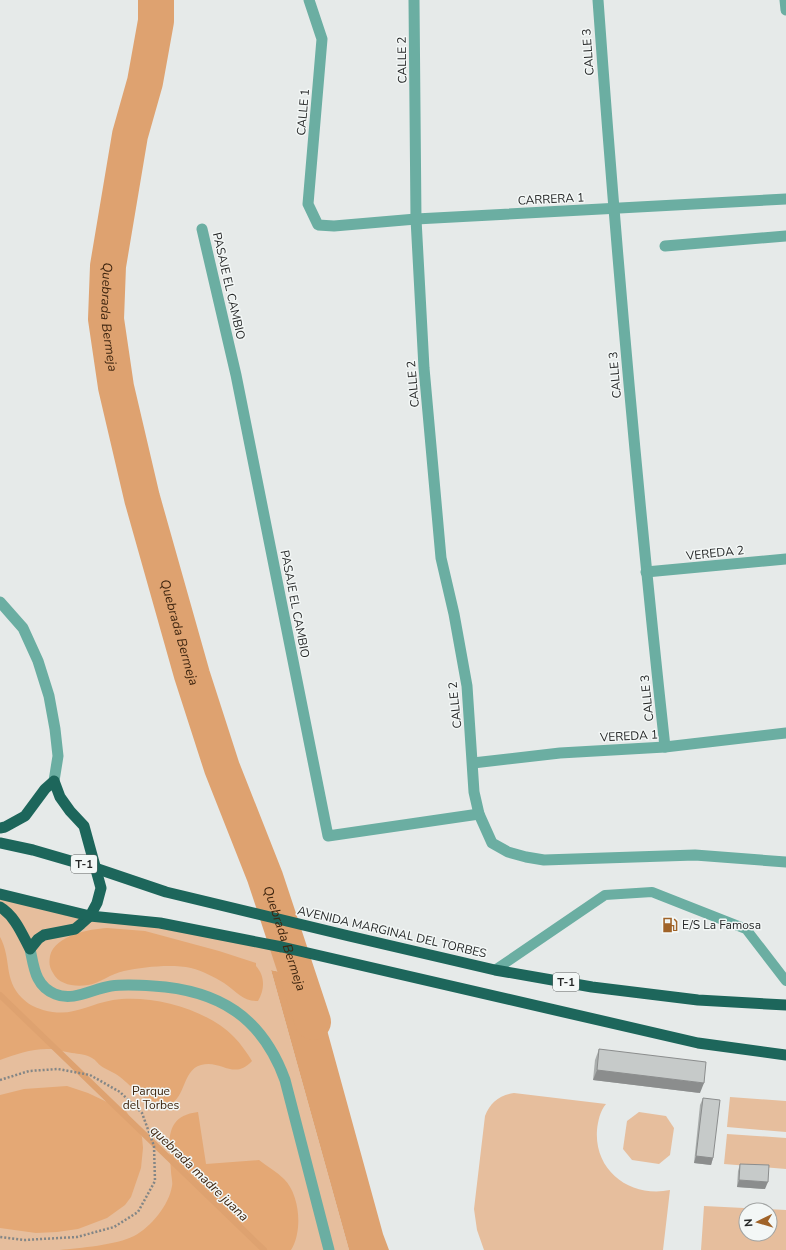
<svg xmlns="http://www.w3.org/2000/svg" width="786" height="1250" font-family="'Nunito Sans',sans-serif">
<rect width="100%" height="100%" fill="#e6eae9"/>
<g fill="#e6be9d" fill-rule="evenodd">
<polygon points="0,894 285,952 291,974 271,970 349,1250 0,1250"/>
<path d="M514 1093 606 1104C600 1111 598 1121 597 1130 594 1172 632 1198 670 1190L663 1250H484L477 1230 474 1209 485 1116C490 1103 499 1095 514 1093Z"/>
<polygon points="730,1097 786,1101 786,1132 727,1127"/>
<polygon points="639,1112 666,1116 674,1128 670,1155 659,1164 632,1160 623,1149 627,1121"/>
<polygon points="727,1134 786,1138 786,1169 724,1164"/>
<path d="M704 1206 786 1210V1250H701ZM746 1210H770V1234H746Z"/>
</g>
<g fill="#e4a875">
<path d="M107 928 145 931 219 951 256 963V966C265 976 265 989 258 1001 243 1002 236 991 224 983 214 977 203 971 191 968 171 964 144 967 124 971 112 973 98 984 88 985 75 987 59 985 53 973 49 967 49 962 50 956 55 935 90 929 107 928Z"/>
<path d="M0 937C12 959 3 979 22 998 28 1004 34 1007 43 1010 73 1018 85 1005 113 1000 151 994 207 1009 234 1037 241 1044 247 1053 252 1061 234 1081 221 1059 201 1065 181 1070 186 1104 165 1105 148 1107 132 1086 120 1077 114 1072 107 1070 101 1066 98 1064 96 1060 92 1058 86 1054 79 1054 72 1053 65 1052 58 1050 51 1049 33 1048 16 1054 0 1060Z"/>
<polygon points="67,1086 88,1093 126,1111 142,1137 143,1148 141,1168 131,1197 125,1205 107,1218 78,1229 57,1232 36,1233 0,1228 0,1095 24,1089"/>
<path d="M198 1112 206 1164 259 1160C268 1167 277 1172 284 1179 300 1195 303 1231 291 1250H60C79 1248 117 1245 134 1236 151 1227 169 1205 172 1186 173 1182 171 1176 171 1171 169 1144 163 1116 198 1112Z"/>
</g>
<polygon fill="#dea270" points="271,970 313,979 383,1234 389,1250 349,1250"/>
<g fill="none" stroke-linecap="round" stroke-linejoin="round">
<polyline stroke="#dea270" stroke-width="6" points="0,995 264,1250"/>
<path stroke="#dea270" stroke-width="36" id="s1" d="M156 0V21L145 82 130 135 108 266 106 319 116 387 142 498 192 675 222 768 265 877 313 1022"/>
<polyline stroke="#838686" stroke-width="2.5" stroke-dasharray="2 2" stroke-linecap="butt" points="0,1080 29,1071 58,1069 90,1075 120,1092 142,1113 154,1146 155,1181 138,1212 114,1227 77,1237 24,1240 0,1237"/>
<polyline stroke="#6baea2" stroke-width="10" points="495,970 605,895 652,892 746,929 786,981"/>
<g stroke="#6baea2" stroke-width="11">
<polyline points="309,0 322,39 308,204 318,225 334,226 416,219 786,199"/>
<polyline points="414,0 416,219 424,368 441,558 454,614 467,686 474,792 479,814 492,843 508,852 526,857 544,860 695,855 786,862"/>
<path d="M598 0C616 250 638 499 665 747"/>
<polyline points="785,0 786,10"/>
<polyline points="202,229 236,375 328,836 479,814"/>
<polyline points="665,246 786,236"/>
<polyline points="646,572 786,559"/>
<polyline points="0,602 23,628 38,661 49,696 55,729 58,756 54,781"/>
<polyline points="473,763 560,753 665,747 786,733"/>
<path d="M30 949C34 967 35 986 55 994 73 1002 92 989 111 986 125 984 139 985 153 986 219 990 262 1017 285 1080L329 1250"/>
</g>
<g stroke="#1d665b" stroke-width="11">
<path d="M0 828 5 827 25 816 45 789 54 781 60 797 70 811 84 826 101 888 97 903 90 916 81 924 75 929 44 935 38 939 30 949C22 934 15 916 0 907"/>
<polyline points="0,843 33,850 95,868 166,892 349,936 495,970 592,987 698,1000 786,1005"/>
<polyline points="0,894 90,916 160,923 282,947 698,1043 786,1055"/>
</g>
</g>
<g fill="#aaaead">
<polygon points="599,1049 700,1093 593,1080 595,1060"/>
<polygon points="703,1098 713,1158 711,1165 694,1163 700,1105"/>
<polygon points="740,1164 765,1189 737,1187 738,1171"/>
</g>
<g fill="#8b8d8d">
<polygon points="597,1070 704,1083 700,1093 593,1080"/>
<polygon points="696,1156 713,1158 711,1165 694,1163"/>
<polygon points="739,1180 768,1182 765,1189 737,1187"/>
</g>
<g fill="#c6cac9" stroke="#8b8d8d">
<polygon points="599,1049 706,1062 704,1083 597,1070"/>
<polygon points="703,1098 720,1100 713,1158 696,1156"/>
<polygon points="740,1164 769,1165 768,1182 739,1180"/>
</g>
<defs>
<symbol id="fuel-bare" viewBox="-9 -9 18 18"><path d="M-5.5-6h7V0h2V4h1.3V-2.5L3-4.5l.8-.8L6-3V5H2.5V1h-1V6h-7ZM-4.2-4.7v3.2H.2V-4.7Z" fill="#a06328" stroke="#f3f7f6" stroke-width="2.5" paint-order="stroke"/></symbol>
</defs>
<g fill-rule="evenodd">
<use href="#fuel-bare" x="659" y="914" width="22" height="22"/>
</g>
<g text-anchor="middle" stroke-width="3" stroke-linejoin="round" paint-order="stroke">
<g fill="#f3f7f6" stroke="#636565" stroke-width="1">
<rect x="71" y="855" width="26" height="18" rx="3"/>
<rect x="553" y="973" width="26" height="18" rx="3"/>
</g>
<g font-size="11" font-weight="bold" fill="#252727">
<text x="84" y="868">T-1</text>
<text x="566" y="986">T-1</text>
</g>
<g font-size="12" fill="#252727" stroke="#f3f7f6">
<text transform="translate(588 52) rotate(-94)" y="4">CALLE 3</text>
<text transform="translate(402 60) rotate(-91)" y="4">CALLE 2</text>
<text transform="translate(303 112) rotate(-85)" y="4">CALLE 1</text>
<text transform="translate(551 199) rotate(-3)" y="4">CARRERA 1</text>
<text transform="translate(229 286) rotate(77)" y="4">PASAJE EL CAMBIO</text>
<text transform="translate(615 375) rotate(-95)" y="4">CALLE 3</text>
<text transform="translate(413 384) rotate(-95)" y="4">CALLE 2</text>
<text transform="translate(715 553) rotate(-6)" y="4">VEREDA 2</text>
<text transform="translate(295 604) rotate(79)" y="4">PASAJE EL CAMBIO</text>
<text transform="translate(647 698) rotate(-96)" y="4">CALLE 3</text>
<text transform="translate(455 705) rotate(-96)" y="4">CALLE 2</text>
<text transform="translate(629 736) rotate(-3)" y="4">VEREDA 1</text>
<text transform="translate(392 932) rotate(13)" y="4">AVENIDA MARGINAL DEL TORBES</text>
</g>
<g font-size="12" fill="#252727" stroke="#f3f7f6" text-anchor="start">
<text x="682" y="929">E/S La Famosa</text>
</g>
<g font-size="12" fill="#3c240d" stroke="#f3f7f6">
<text x="151" y="1095">Parque<tspan x="151" dy="14">del Torbes</tspan></text>
</g>
<g font-size="13" font-style="italic" fill="#3e250f" stroke="#f3f7f6">
<text dy="5" stroke="none"><textPath href="#s1" startOffset="322">Quebrada Bermeja</textPath></text>
<text dy="5" stroke="none"><textPath href="#s1" startOffset="646">Quebrada Bermeja</textPath></text>
<text dy="5" stroke="none"><textPath href="#s1" startOffset="970">Quebrada Bermeja</textPath></text>
<text transform="translate(200 1173) rotate(44)" y="5">quebrada madre juana</text>
</g>
</g>
<g transform="translate(758 1222) rotate(265)"><circle r="19" fill="#f3f7f6" stroke="#a1a4a3"/>
<path d="M0-3L7 15L0 10L-7 15Z" fill="#a06328"/>
<text y="-6" font-size="11" font-weight="bold" text-anchor="middle" fill="#252727">N</text>
</g>
</svg>
